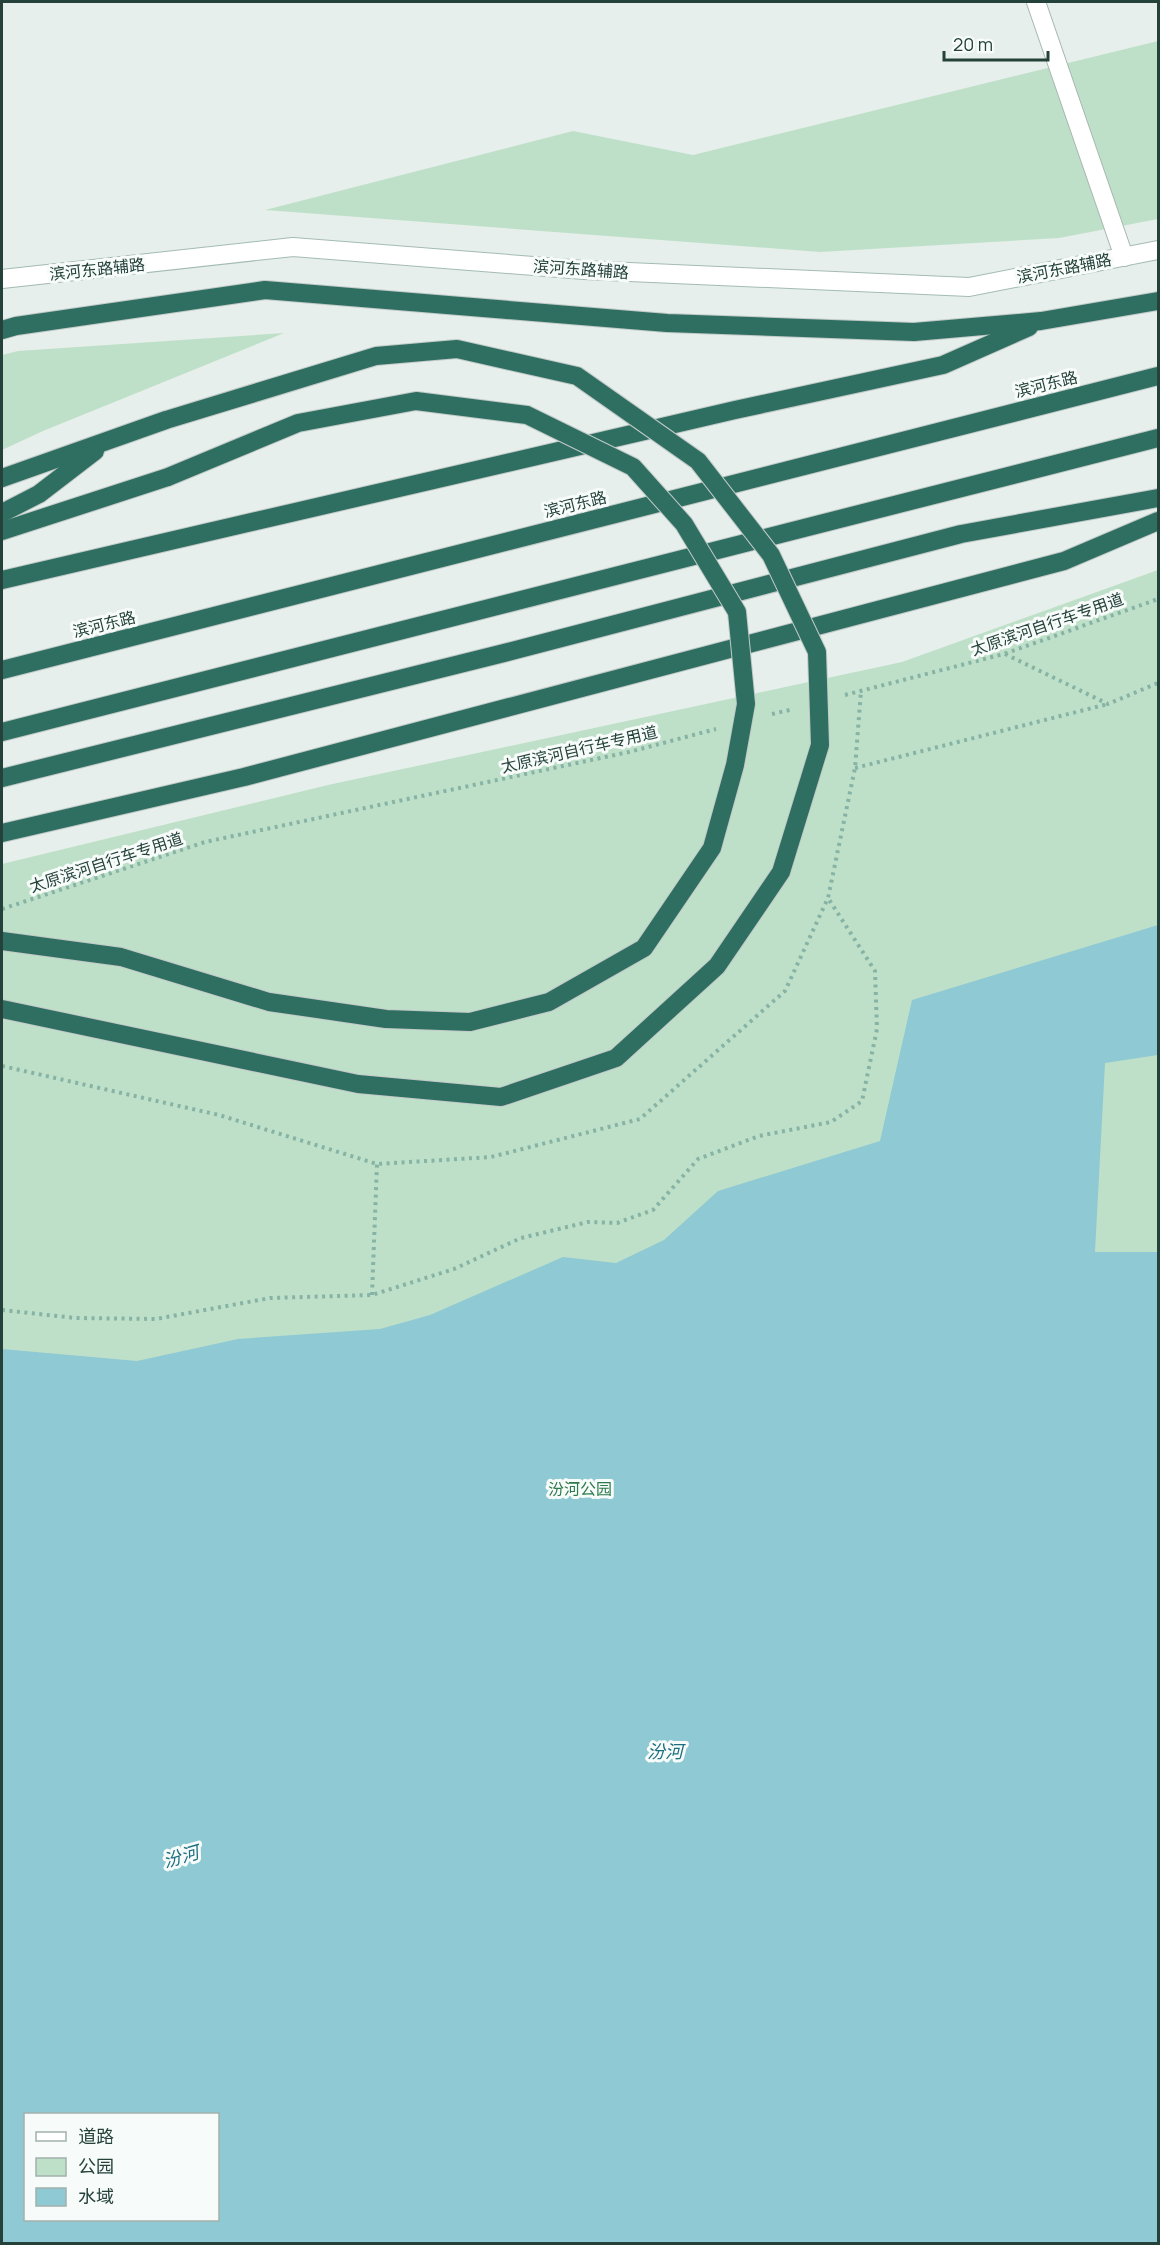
<svg xmlns="http://www.w3.org/2000/svg" width="1160" height="2245" font-family="Manrope,'Noto Sans SC',sans-serif">
<rect width="100%" height="100%" fill="#e6efeb"/>
<g fill="#bfe0c8" fill-rule="evenodd">
<polygon points="1158,41 1158,219 1059,238 820,252 265,210 573,131 693,155"/>
<polygon points="284,333 43,431 2,450 2,355 18,351"/>
<path d="M1158 570V2243H2V864L328 785 902 662ZM26 2114H218V2220H26Z"/>
</g>
<path fill="#8ec9d4" fill-rule="evenodd" d="M1158 925V1055L1105 1063 1095 1252H1158V2243H2V1349L137 1361 238 1339 380 1329 430 1315 563 1257 616 1263 664 1240 718 1191 880 1141 912 1000ZM26 2114H218V2220H26Z"/>
<g fill="none" stroke-linecap="round" stroke-linejoin="round">
<defs>
<polyline id="street" points="1036,2 1124,257"/>
<polyline id="secondary" points="2,279 293,247 584,270 969,287 1158,250"/>
<g id="highway">
<polyline points="2,330 16,326 265,290 667,323 914,332 1041,321 1158,301"/>
<polyline points="2,478 166,420"/>
<polyline points="2,513 39,494 95,451"/>
<polyline points="2,531 168,477"/>
<polyline points="2,580 735,410 943,365 1029,327"/>
<polyline points="2,670 1158,376"/>
<polyline points="2,732 1158,438"/>
<polyline points="2,778 504,653 961,534 1158,498"/>
<polyline points="2,833 244,777 1064,561 1158,521"/>
</g>
</defs>
<use href="#street" stroke="#a8b8b2" stroke-width="20"/>
<use href="#secondary" stroke="#a4bbb3" stroke-width="20"/>
<use href="#highway" stroke="#c2cac8" stroke-width="20"/>
<g stroke="#86b3a5" stroke-width="4" stroke-dasharray="3 4.5" stroke-linecap="butt">
<polyline points="1005,654 1108,704 1158,683"/>
<polyline points="845,695 1004,654 1158,599"/>
<polyline points="772,714 794,709"/>
<polyline points="855,768 1108,704"/>
<polyline points="2,909 205,842 629,752 716,729"/>
<polyline points="2,1066 219,1115 377,1164 491,1157 640,1119 785,991 828,898 855,768 861,691"/>
<polyline points="372,1295 377,1164"/>
<polyline points="2,1310 75,1318 156,1319 270,1298 372,1295 454,1269 521,1238 588,1222 617,1223 653,1210 698,1159 759,1136 831,1122 862,1101 877,1029 875,971 828,898"/>
</g>
<use href="#street" stroke="#fff" stroke-width="18"/>
<use href="#secondary" stroke="#fff" stroke-width="18"/>
<use href="#highway" stroke="#2f6f62" stroke-width="18"/>
<defs>
<g id="highway-bridge">
<polyline points="2,941 121,957 269,1002 386,1019 470,1022 549,1002 644,948 712,848 735,765 746,704 737,612 684,524 633,467 527,415 416,401 298,423 168,477"/>
<polyline points="2,1009 358,1084 501,1097 616,1058 717,966 781,872 820,745 817,652 771,555 698,461 577,376 457,349 376,356 166,420"/>
</g>
</defs>
<use href="#highway-bridge" stroke="#c2cac8" stroke-width="20" stroke-linecap="butt"/>
<use href="#highway-bridge" stroke="#2f6f62" stroke-width="18"/>
</g>
<g text-anchor="middle" stroke-width="6" stroke-linejoin="round" paint-order="stroke">
<g font-size="16" fill="#24423a" stroke="#f7fbf9">
<text transform="translate(1064 268) rotate(-11)" y="6">滨河东路辅路</text>
<text transform="translate(97 269) rotate(-6)" y="6">滨河东路辅路</text>
<text transform="translate(581 269) rotate(4)" y="6">滨河东路辅路</text>
<text transform="translate(1046 384) rotate(-14)" y="6">滨河东路</text>
<text transform="translate(575 504) rotate(-14)" y="6">滨河东路</text>
<text transform="translate(104 624) rotate(-14)" y="6">滨河东路</text>
<text transform="translate(1047 624) rotate(-19)" y="6">太原滨河自行车专用道</text>
<text transform="translate(579 749) rotate(-13)" y="6">太原滨河自行车专用道</text>
<text transform="translate(106 862) rotate(-18)" y="6">太原滨河自行车专用道</text>
</g>
<g font-size="16" fill="#2d7a4b" stroke="#f7fbf9">
<text x="580" y="1495">汾河公园</text>
</g>
<g font-size="18" font-style="italic" fill="#1c6f80" stroke="#f7fbf9">
<text x="665" y="1758">汾河</text>
<text transform="translate(181 1857) rotate(-16)" y="6">汾河</text>
</g>
</g>
<rect width="1160" height="2245" fill="none" stroke="#24423a" stroke-width="6"/>
<rect x="24" y="2113" width="195" height="108" fill="#f7fbf9" stroke="#a3b1ad" stroke-width="1.5"/>
<rect x="36" y="2132" width="30" height="9" fill="#ffffff" stroke="#a3b1ad" stroke-width="1.5"/>
<text x="78" y="2143" font-size="18" fill="#24423a">道路</text>
<rect x="36" y="2158" width="30" height="18" fill="#bfe0c8" stroke="#a3b1ad" stroke-width="1.5"/>
<text x="78" y="2173" font-size="18" fill="#24423a">公园</text>
<rect x="36" y="2188" width="30" height="18" fill="#8ec9d4" stroke="#a3b1ad" stroke-width="1.5"/>
<text x="78" y="2203" font-size="18" fill="#24423a">水域</text>
<path d="M944 51v9h104v-9" fill="none" stroke="#24423a" stroke-width="3"/>
<text x="953" y="51" font-size="18" fill="#24423a" stroke="#f7fbf9" stroke-width="4.5" paint-order="stroke">20 m</text>
</svg>
